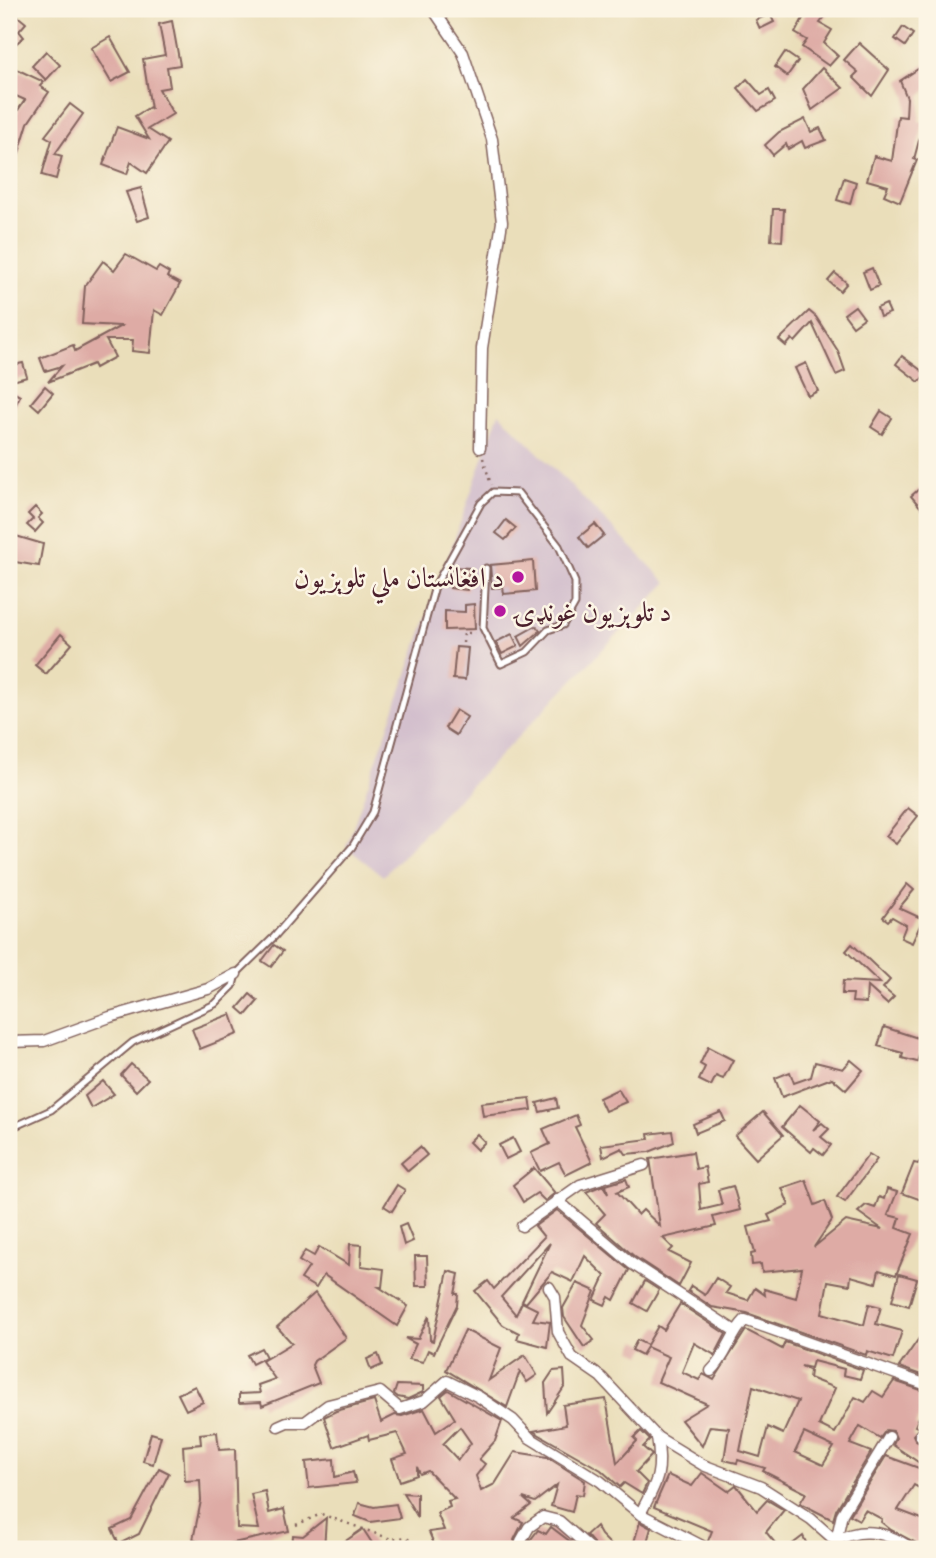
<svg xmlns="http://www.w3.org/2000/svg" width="936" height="1558" font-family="Alegreya,Amiri,serif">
<rect width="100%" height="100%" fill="#fcf5e5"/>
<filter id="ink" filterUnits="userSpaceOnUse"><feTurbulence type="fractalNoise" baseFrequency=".0143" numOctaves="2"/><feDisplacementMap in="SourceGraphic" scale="14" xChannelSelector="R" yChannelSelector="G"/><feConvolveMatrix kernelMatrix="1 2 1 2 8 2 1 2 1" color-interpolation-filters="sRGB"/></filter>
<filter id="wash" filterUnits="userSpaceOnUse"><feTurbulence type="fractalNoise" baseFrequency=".00686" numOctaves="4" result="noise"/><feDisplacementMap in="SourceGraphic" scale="28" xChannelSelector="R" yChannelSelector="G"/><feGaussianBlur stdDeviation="1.57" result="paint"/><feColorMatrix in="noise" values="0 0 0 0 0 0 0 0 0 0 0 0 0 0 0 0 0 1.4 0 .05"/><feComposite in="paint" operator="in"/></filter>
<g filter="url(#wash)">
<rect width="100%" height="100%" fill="#eadeba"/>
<polygon fill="#d1bdcc" points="499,413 667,583 383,876 346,847"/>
<g id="blocks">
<g fill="#deaba5" fill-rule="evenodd">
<polygon points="9,9 26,23 19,31 24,37 14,45 9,43"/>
<polygon points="808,9 831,9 820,23 832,30 824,43 838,56 829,66 802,47 807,40 795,33"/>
<polygon points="770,14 774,22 760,29 756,20"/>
<polygon points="172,21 180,65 167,67 170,87 159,89 173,114 148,129 168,142 147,173 131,162 127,174 103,165 117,127 149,139 135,116 150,107 151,109 143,59 165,55 159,24"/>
<polygon points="903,27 913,34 905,46 895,39"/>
<polygon points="110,37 130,72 111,82 91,48"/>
<polygon points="859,43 889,70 872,96 853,77 858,72 844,60"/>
<polygon points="46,51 60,65 46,80 32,66"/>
<polygon points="785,52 798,61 787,76 775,67"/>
<polygon points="927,63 927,90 921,95 919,121 924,122 914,159 917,160 900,202 884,195 888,186 867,180 874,156 892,161 898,116 906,117 907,98 900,81"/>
<polygon points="12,67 44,82 40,86 49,92 28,123 11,179 9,179 9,123 25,100 9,93"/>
<polygon points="822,68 843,88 812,110 803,89"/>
<polygon points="747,79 761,95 769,90 775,101 758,111 738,88"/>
<polygon points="70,104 83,114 55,154 62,156 56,179 42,175 52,140 45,136"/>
<polygon points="805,119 811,132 820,128 826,140 805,148 802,141 788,149 786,144 773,155 765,145 779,132"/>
<polygon points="844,178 856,182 850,204 837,200"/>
<polygon points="141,188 149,217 137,221 126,192"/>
<polygon points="773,209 784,209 782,241 771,240"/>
<polygon points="126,254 156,271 159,267 169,273 167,277 180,284 163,315 154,310 150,353 132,351 133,340 106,340 115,357 95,368 93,364 48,382 62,366 45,371 40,358 73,345 75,351 121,326 82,324 85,286 103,261 114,270"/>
<polygon points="872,268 879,286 870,290 863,272"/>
<polygon points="835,273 847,283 840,291 828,281"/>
<polygon points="886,304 890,313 880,317 877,308"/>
<polygon points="855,306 864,318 853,326 844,314"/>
<polygon points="809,311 816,317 838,351 845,371 836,375 812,323 795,342 792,339 786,346 779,340"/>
<polygon points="902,356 926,374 919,382 896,364"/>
<polygon points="23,363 27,377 9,382 9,366"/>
<polygon points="806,363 818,391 808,396 795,368"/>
<polygon points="45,386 53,393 39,410 31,403"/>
<polygon points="9,390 20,396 9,418"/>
<polygon points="881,411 892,418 882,434 871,427"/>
<polygon points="919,489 927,499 927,515 911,496"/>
<polygon points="35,507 42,514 38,518 43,523 35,532 27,525 33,519 28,514"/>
<polygon points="506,520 516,528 505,540 496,533"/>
<polygon points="595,524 604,535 588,548 579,537"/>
<polygon points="9,534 43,544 39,566 9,561"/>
<polygon points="533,561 535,591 504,594 503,587 492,588 490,565"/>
<polygon points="452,567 469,568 467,590 450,588"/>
<polygon points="474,604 475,629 445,630 445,611 465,612 465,605"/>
<polygon points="536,626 540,631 523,646 518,636"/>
<polygon points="61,634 72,644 46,674 35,665"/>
<polygon points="512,634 518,646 502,654 496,642"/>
<polygon points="456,647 468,648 465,680 453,679"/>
<polygon points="456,710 467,717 456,735 445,728"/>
<polygon points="908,808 918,816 896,844 886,836"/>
<polygon points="907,884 914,890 899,908 923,919 912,943 901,938 906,925 892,917 888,921 883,917"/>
<polygon points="852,944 890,980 883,988 894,997 887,1004 867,986 866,1003 852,1002 853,994 842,994 843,981 880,983 846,951"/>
<polygon points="274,945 283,951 271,967 262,961"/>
<polygon points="250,994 258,1001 246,1015 238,1008"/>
<polygon points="231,1014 238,1034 200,1049 192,1029"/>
<polygon points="884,1027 924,1040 917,1062 902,1058 903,1053 878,1046"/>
<polygon points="708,1047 733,1060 723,1079 716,1076 711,1086 699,1080 705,1067 700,1064"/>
<polygon points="851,1060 863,1070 846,1090 832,1078 782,1097 775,1078 790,1072 794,1083 811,1077 815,1062 843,1069"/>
<polygon points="131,1064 148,1079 136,1091 121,1075"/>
<polygon points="103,1081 114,1094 91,1108 85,1096"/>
<polygon points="618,1089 626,1102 605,1111 599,1098"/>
<polygon points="530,1098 532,1110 483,1116 481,1103"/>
<polygon points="556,1098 558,1108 540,1112 537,1103"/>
<polygon points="800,1105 820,1121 813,1130 822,1123 829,1129 821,1137 831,1145 823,1155 814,1148 811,1152 782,1127"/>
<polygon points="721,1112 725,1121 696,1133 693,1124"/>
<polygon points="763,1112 783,1135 756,1159 735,1136"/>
<polygon points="576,1115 580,1125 575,1127 592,1162 566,1175 559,1162 540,1171 531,1153 550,1144 543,1129"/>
<polygon points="672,1131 674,1142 649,1152 626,1154 622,1148 603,1157 601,1145 649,1139 648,1134"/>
<polygon points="477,1134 485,1142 477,1150 469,1142"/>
<polygon points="513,1138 520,1152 506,1159 499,1145"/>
<polygon points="420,1147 427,1155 408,1171 401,1163"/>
<polygon points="693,1152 696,1169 705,1167 708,1182 699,1184 701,1210 722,1205 718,1190 733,1186 740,1210 713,1217 716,1226 663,1238 673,1248 669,1252 691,1263 679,1286 635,1257 596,1223 605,1214 586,1192 603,1185 608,1194 606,1185 626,1179 629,1187 617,1192 638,1215 643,1210 660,1226 650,1159"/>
<polygon points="927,1153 927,1202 902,1193 914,1163 918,1164"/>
<polygon points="869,1154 877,1159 845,1202 837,1197"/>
<polygon points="534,1168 555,1193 545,1201 537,1193 523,1202 513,1185"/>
<polygon points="806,1180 815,1205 825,1201 832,1220 814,1247 846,1221 882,1229 858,1212 866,1205 875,1208 879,1197 884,1199 887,1189 897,1192 888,1215 900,1218 897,1228 913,1234 896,1275 879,1270 876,1283 851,1276 850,1285 828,1281 822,1313 864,1325 869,1304 881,1307 876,1324 902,1331 893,1359 867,1351 866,1355 747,1313 712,1307 688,1291 691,1286 705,1295 716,1278 730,1287 726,1293 748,1300 755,1288 765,1295 764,1289 796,1298 802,1268 762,1272 761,1264 752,1265 751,1254 755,1253 748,1227 771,1221 768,1215 789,1205 782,1188"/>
<polygon points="397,1185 405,1190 392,1211 384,1206"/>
<polygon points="557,1210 629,1270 614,1300 609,1297 605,1305 594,1300 605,1276 585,1256 573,1282 552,1272 526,1303 522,1301 550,1243 501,1297 516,1315 522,1302 538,1310 533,1320 550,1322 547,1347 517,1339 519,1333 503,1325 475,1291 488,1281 494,1289 544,1237 535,1226"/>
<polygon points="406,1224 413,1241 404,1245 399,1227"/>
<polygon points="350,1244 362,1245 361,1266 384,1269 382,1287 379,1287 408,1306 397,1326 324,1275 316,1288 301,1279 309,1267 299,1261 305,1251 314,1256 319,1247 349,1265"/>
<polygon points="415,1256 427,1256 428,1286 416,1286"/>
<polygon points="448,1271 459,1274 455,1294 458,1294 457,1305 434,1353 428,1350 423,1362 409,1359 416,1344 405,1338 418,1339 429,1316 430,1340 433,1341"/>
<polygon points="899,1274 917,1279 909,1306 892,1301"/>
<polygon points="645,1281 659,1290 647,1311 633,1303"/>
<polygon points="577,1283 595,1291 582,1325 594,1340 584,1347 564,1317 563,1308"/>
<polygon points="315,1293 346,1338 314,1361 312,1365 319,1383 262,1406 261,1402 239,1403 239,1394 260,1393 258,1385 275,1379 262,1361 292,1343 277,1327"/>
<path d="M680 1304 726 1334 715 1355 694 1343 682 1372 699 1380 703 1374 714 1380 746 1330 782 1349 785 1342 863 1370 860 1379 843 1375 844 1369 813 1361 811 1368 801 1366 810 1371 809 1378 835 1388 819 1425 835 1433 855 1397 865 1402 873 1391 883 1397 894 1381 927 1392V1400L915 1426 920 1428 913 1435 916 1441 927 1447V1468L893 1445 896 1438 893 1431 886 1430 880 1438 860 1426 850 1444 871 1452 836 1510 833 1520 800 1503 806 1493 763 1471 765 1468 738 1460 737 1463 724 1460 729 1428 710 1426 702 1446 681 1420 707 1404 658 1382 669 1357 647 1347 642 1355 632 1350 637 1340 647 1345 658 1326 664 1330ZM753 1386 798 1401 783 1434 768 1427 760 1457 740 1451ZM804 1433 834 1447 823 1465 795 1452Z"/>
<polygon points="465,1330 501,1348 489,1380 525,1355 537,1375 527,1382 520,1371 507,1407 446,1370"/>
<polygon points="920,1337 927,1339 927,1366 921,1375 899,1367"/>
<polygon points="261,1348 266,1357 252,1364 247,1355"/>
<polygon points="378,1354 382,1365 371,1370 367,1359"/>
<polygon points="564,1370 565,1386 547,1413 545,1383 553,1371"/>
<polygon points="397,1385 423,1386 423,1392 408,1399 398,1397 394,1394"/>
<polygon points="195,1386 203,1402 186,1410 178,1394"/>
<path d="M448 1390 502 1421 495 1441 479 1459 485 1464 476 1476 481 1491 495 1484 515 1452 547 1457 585 1481 583 1495 576 1494 572 1512 551 1506 557 1485 535 1502 523 1498 531 1505 514 1518 523 1522 514 1540 518 1548 525 1547 538 1530 546 1534 551 1527 580 1549H436L429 1532 444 1530 437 1513 450 1507 448 1501 455 1499 428 1471 420 1474 417 1467V1475L400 1481 392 1459 407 1454 397 1433 369 1440 368 1435 334 1447 324 1417 336 1411 374 1401 381 1422 395 1415 402 1416 424 1409 436 1432 455 1419 441 1396ZM460 1427 471 1443 458 1460 443 1444Z"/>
<polygon points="606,1399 617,1463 637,1441 634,1438 641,1431 650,1440 643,1447 652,1455 636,1472 647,1483 642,1494 624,1483 620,1487 601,1470 533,1431 566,1425 563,1405"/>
<polygon points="217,1432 219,1450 235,1449 237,1528 259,1529 251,1494 265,1491 269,1513 284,1509 289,1531 219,1546 193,1540 201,1501 200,1480 185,1481 183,1446 201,1444 200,1434"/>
<polygon points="151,1433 161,1436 153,1464 143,1461"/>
<polygon points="886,1456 927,1471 927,1492 914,1485 898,1510 927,1521 927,1549 919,1549 916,1543 891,1530 881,1522 882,1519 865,1510 859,1520 850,1515"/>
<polygon points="334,1459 335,1477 353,1472 356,1483 309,1488 306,1462"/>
<polygon points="159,1468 169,1473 139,1534 119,1544 112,1529 131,1520"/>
<polygon points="702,1473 728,1491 736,1485 757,1511 767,1500 784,1510 766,1532 780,1549 715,1549 708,1541 712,1531 654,1507 668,1475 692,1486"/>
<polygon points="403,1493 417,1494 417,1516"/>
<polygon points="359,1503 374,1507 396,1504 400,1518 370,1522 355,1516"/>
<polygon points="326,1518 324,1549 292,1549 293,1535 303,1536"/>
<polygon points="640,1522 651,1528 645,1549 632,1549"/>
<polygon points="596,1526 601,1535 615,1549 598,1549 586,1535"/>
<polygon points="363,1529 376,1549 334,1549"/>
<polygon points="803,1536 809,1549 786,1549"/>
</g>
</g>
</g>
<g filter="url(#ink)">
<use href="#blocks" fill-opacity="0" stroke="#82625d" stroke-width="2"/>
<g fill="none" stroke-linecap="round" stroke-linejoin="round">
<defs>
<polyline id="lane" points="9,1129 51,1110 133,1042 215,1004 233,986 236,974 274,937 352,847 373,812 435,586 481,503 493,492 518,493 559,546 575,582 575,604 563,625 548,630 527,652 501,664 483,628 486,568"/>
<g id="street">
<polyline points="433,9 463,53 492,139 502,222 482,348 480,448"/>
<polyline points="9,1042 44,1041 110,1017 208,989 236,974"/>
<polyline points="557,1200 631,1263 735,1331"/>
<polyline points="522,1226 580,1185 644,1165"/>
<path d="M549 1287 555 1297 558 1332 572 1357 601 1377 657 1437 703 1465 761 1487 811 1519 836 1541C862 1526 888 1532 912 1549"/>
<path d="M711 1371C727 1356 730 1335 745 1320L927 1385"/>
<polyline points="278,1426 287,1422 305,1422 328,1405 380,1392 400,1409 424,1401 447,1381 479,1397 513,1420 530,1438 600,1481 640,1514 708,1549"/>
<polyline points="920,1435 927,1440"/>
<path d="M640 1514C657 1482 663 1474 657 1437"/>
<polyline points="521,1541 529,1527 543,1517 559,1521 591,1549"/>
<polyline points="836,1541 842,1514 889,1437"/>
</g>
</defs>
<use href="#lane" stroke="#82625d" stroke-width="9"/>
<use href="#street" stroke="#82625d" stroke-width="13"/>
<g stroke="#82625d" stroke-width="2.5" stroke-dasharray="2 5" stroke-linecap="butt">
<polyline points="483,458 491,485"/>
<polyline points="463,643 464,633 475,633"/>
<polyline points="296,1525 321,1514 391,1539 406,1537 419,1549"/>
</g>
<use href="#lane" stroke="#fff" stroke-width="5"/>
<use href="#street" stroke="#fff" stroke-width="10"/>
</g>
</g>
<g fill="#b5179e" stroke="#fcf5e5" stroke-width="2.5">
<circle cx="518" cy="577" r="7"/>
<circle cx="500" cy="611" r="7"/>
</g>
<g text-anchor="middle" stroke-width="5" stroke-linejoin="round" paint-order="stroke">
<g font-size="28" fill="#4a1f2b" stroke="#fcf5e5" text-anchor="end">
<text x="504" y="587">د افغانستان ملي تلوېزیون</text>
<text x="514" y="621" text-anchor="start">د تلوېزیون غونډۍ</text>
</g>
</g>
<rect width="936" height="1558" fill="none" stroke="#fcf5e5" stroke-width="35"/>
</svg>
